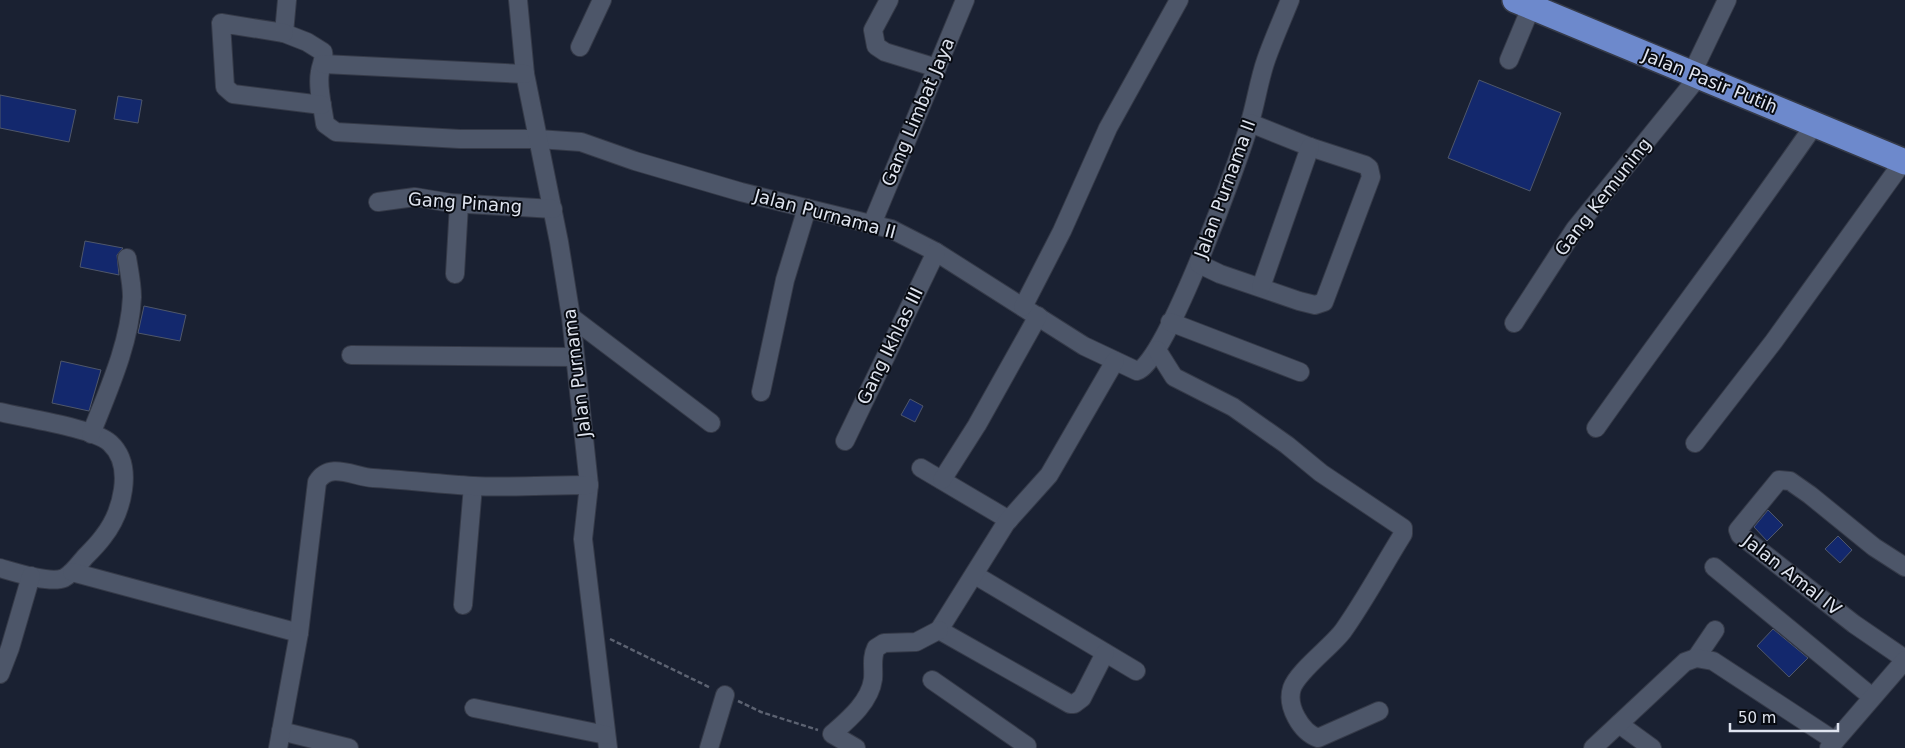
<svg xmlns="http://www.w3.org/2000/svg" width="1905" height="748" font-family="'DejaVu Sans',sans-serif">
<rect width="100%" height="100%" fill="#1a2132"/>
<g fill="#13286d" stroke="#4f576a">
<polygon points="1479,80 1561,113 1530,191 1448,158"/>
<polygon points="0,95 76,110 69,142 0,128"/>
<polygon points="118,96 142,100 138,123 114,119"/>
<polygon points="85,241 123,248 117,255 119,275 80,267"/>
<polygon points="144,306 186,315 180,341 138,333"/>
<polygon points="61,361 101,370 89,411 52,403"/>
<polygon points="910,399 923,406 915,422 901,415"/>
<polygon points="1768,510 1783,525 1767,541 1754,527"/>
<polygon points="1838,536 1852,550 1840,563 1825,549"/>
<polygon points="1773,629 1808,658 1789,677 1757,646"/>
</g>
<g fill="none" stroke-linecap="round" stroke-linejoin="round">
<defs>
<g id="minor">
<path d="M287 0 284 33 307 42 323 52C325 60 321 64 320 72 317 87 323 108 325 124L336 132 460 139H538L581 142 635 161 741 192 891 229 936 252 1084 346 1137 371C1165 365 1240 158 1250 122 1256 102 1259 80 1266 60 1273 40 1282 20 1290 0"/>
<polyline points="518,0 525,74 559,242 571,317 589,485 583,539 608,748"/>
<polyline points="889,0 873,30 876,46 885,52 937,68"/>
<polyline points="284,33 221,23 225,87 233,94 322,105"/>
<polyline points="580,47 602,0"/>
<polyline points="1509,60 1534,0"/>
<polyline points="323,64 525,74"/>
<polyline points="1692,73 1727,0"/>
<polyline points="378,202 415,197 451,203 553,209"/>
<polyline points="872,224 965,0"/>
<polyline points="1199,264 1220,274 1299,301 1315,305 1324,302 1371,177 1369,168 1365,165 1310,147 1250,123"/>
<polyline points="455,274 459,204"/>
<polyline points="1261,287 1310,147"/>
<polyline points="1023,307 1062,231 1108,128 1179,0"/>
<polyline points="571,317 711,423"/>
<polyline points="1170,322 1300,372"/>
<polyline points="1514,323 1575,229 1699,76"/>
<path d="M1157 350 1174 377 1233 407 1287 445 1321 473 1403 528V534C1383 566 1365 600 1343 631 1331 647 1298 671 1292 688 1286 706 1301 732 1318 738L1379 711"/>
<polyline points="351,355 575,357"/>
<polyline points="761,392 785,280 807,208"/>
<path d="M0 412C24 418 94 428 110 443 135 466 122 513 103 537 98 544 91 551 85 557 79 564 72 574 64 578 50 584 14 572 0 568"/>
<path d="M1596 428C1668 326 1744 227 1815 124"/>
<path d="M91 434C108 391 130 343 132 297 132 284 129 270 127 258"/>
<polyline points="845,441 936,252"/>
<polyline points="1695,443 1774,341 1905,159"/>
<polyline points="921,468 1009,520"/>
<polyline points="942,480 977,425 1038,316"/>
<polyline points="1714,567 1872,697"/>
<polyline points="1905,567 1874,547 1810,495 1790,481 1779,480 1738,530 1740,535 1854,624 1905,659"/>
<polyline points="72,572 299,633"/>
<polyline points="975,575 1136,671"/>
<polyline points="463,605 473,486"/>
<polyline points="1105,653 1082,698 1074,704 1070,704 939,630 1006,523 1049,475 1115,361"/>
<polyline points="1696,658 1715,630"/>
<polyline points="0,674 10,648 31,576"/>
<polyline points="932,680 1027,746 1026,748"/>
<polyline points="474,708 606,735"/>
<polyline points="1619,724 1652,748"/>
<polyline points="281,731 349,748"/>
<path d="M278 748 299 633 317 482C330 461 354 477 373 478 406 480 440 484 473 486 511 488 550 485 589 485"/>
<polyline points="709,748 725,695"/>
<path d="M856 748 832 734C848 720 870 702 873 679 874 668 871 658 876 648L884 643 916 642 939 630"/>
<polyline points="1593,748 1685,662 1696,658 1713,661 1835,741"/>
<polyline points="1829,748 1905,660"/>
</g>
<polyline id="highway" points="1515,0 1905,162"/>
</defs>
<use href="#minor" stroke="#353a48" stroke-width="20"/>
<use href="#highway" stroke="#353a48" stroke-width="28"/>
<g stroke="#5c6271" stroke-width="2.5" stroke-dasharray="5 2.5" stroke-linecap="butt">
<polyline points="610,639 711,688"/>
<polyline points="738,701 761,712 818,730"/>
</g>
<use href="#minor" stroke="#4d5669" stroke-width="18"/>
<use href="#highway" stroke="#6d89cc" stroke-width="25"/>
</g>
<g text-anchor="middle" stroke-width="4" stroke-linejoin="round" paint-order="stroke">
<g font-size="18" fill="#dfe4ef" stroke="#080b12">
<text transform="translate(1710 81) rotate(22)" y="6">Jalan Pasir Putih</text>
<text transform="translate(918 112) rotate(-67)" y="6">Gang Limbat Jaya</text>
<text transform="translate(1225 189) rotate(-70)" y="6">Jalan Purnama II</text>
<text transform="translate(1603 197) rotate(-52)" y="6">Gang Kemuning</text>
<text transform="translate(465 203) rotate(4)" y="6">Gang Pinang</text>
<text transform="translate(825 214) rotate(15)" y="6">Jalan Purnama II</text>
<text transform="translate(890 346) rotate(-64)" y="6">Gang Ikhlas III</text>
<text transform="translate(577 373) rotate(-97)" y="6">Jalan Purnama</text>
<text transform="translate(1792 575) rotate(38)" y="6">Jalan Amal IV</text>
</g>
</g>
<path d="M1730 723v8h108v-8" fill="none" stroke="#dfe4ef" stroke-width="2.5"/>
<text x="1738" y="723" font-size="15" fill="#dfe4ef" stroke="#080b12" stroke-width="4" paint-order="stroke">50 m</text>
</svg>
